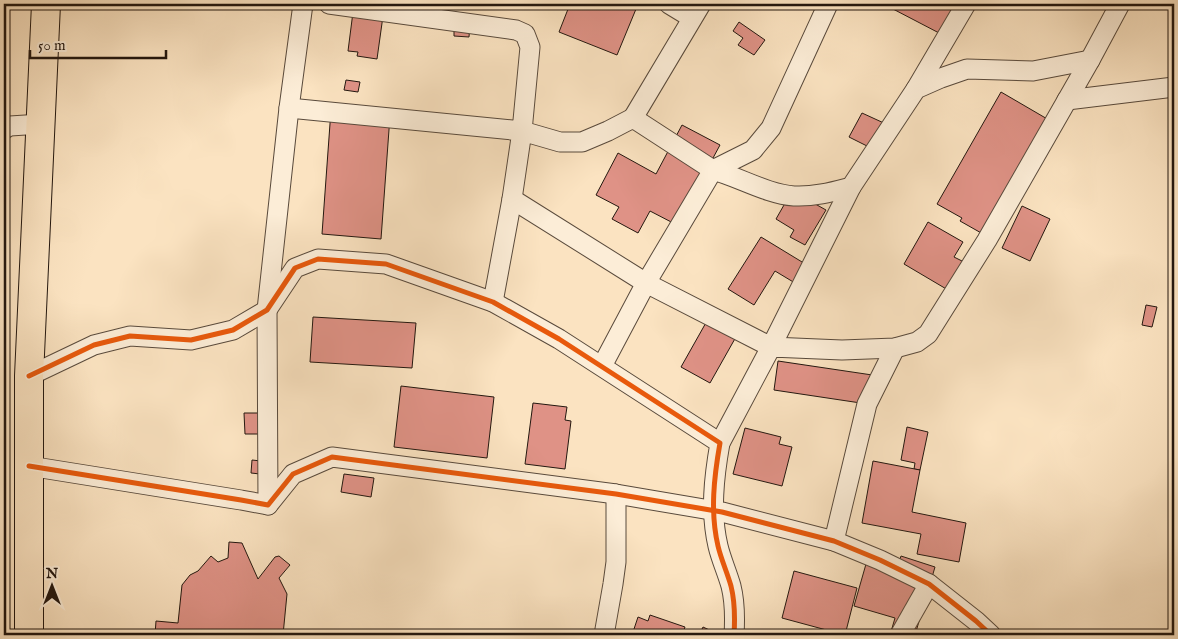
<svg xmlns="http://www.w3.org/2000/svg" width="1178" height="639" font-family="'IM FELL English',serif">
<rect width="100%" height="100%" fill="#fbe3c1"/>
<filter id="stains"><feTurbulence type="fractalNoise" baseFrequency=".004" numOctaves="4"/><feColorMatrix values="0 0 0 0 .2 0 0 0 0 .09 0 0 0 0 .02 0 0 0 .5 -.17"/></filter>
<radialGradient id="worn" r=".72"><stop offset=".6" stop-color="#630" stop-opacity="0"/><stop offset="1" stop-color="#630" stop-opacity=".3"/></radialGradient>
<g fill="#df9286" stroke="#23170f">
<polygon points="570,4 622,4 636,9 617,55 559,32"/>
<polygon points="896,4 958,4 941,34 893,9"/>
<polygon points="353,12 383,16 377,59 357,56 358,52 348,51"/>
<polygon points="739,22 765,40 754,55 738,45 743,38 733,31"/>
<polygon points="454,23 470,24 469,37 454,36"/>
<polygon points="346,80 360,82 358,92 344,90"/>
<polygon points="1001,92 1049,120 983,234 960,221 962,218 937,204"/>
<polygon points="331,110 390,116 381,239 322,234"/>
<polygon points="862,113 886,124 873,149 849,137"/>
<polygon points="682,125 720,145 677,225 650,211 638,233 612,219 619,207 596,195 618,153 656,174"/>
<polygon points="792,191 826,210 805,245 790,237 794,230 776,219"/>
<polygon points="1022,206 1050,219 1030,261 1002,248"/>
<polygon points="928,222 963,242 954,257 964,262 948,290 904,264"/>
<polygon points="761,237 807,265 795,283 775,271 754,305 728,289"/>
<polygon points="1146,305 1157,307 1152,327 1142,325"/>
<polygon points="712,312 741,328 710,383 681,367"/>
<polygon points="313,317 416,323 412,368 310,362"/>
<polygon points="778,361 879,376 874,405 774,390"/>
<polygon points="401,386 494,397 487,458 394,447"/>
<polygon points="533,403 567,407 565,420 571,421 565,469 525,464"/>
<polygon points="244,413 259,413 259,434 245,434"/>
<polygon points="907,427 928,432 920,470 914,469 915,463 901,460"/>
<polygon points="745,428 781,437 779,444 792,447 782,486 733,474"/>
<polygon points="252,460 261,461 260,474 251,473"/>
<polygon points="873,461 920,470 912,512 966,523 959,562 917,554 921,534 862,523"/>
<polygon points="344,474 374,478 371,497 341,492"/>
<polygon points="229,542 242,543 258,579 275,557 279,556 290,565 279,578 287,594 283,635 155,635 156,621 178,623 182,585 190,575 198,571 211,556 218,562 228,558"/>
<polygon points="870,550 900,559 901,556 935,567 915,635 890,635 895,618 854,606"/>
<polygon points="794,571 857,588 845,635 782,618"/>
<polygon points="650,615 685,627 682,635 642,635 633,632 638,617 648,621"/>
<polygon points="703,627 720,635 699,635"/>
</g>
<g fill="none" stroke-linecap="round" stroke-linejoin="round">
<defs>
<g id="minor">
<polyline points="669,4 692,18"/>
<polyline points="916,89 966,4"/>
<polyline points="1067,100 1174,87"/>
<polyline points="289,108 522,131 530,47 525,34 516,30 329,4"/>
<polyline points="633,118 701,4"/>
<polyline points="4,129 10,126 41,124"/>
<polyline points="512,199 646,283 771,347 851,187"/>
<polyline points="493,302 512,199 522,131 560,142 582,142 608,131 633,118 713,170 753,150 771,128 828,4"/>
<path d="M602 366 646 283 713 170C739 177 767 194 794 196 814 197 832 192 851 187L916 89 941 78 967 69 1033 71 1090 60"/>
<path d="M29 376 94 345 130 336 191 340 233 330 267 310 295 268 318 259 386 264 493 302 559 339 720 443C714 477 710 512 718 546 721 559 727 572 731 586 735 602 735 619 734 635"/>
<polyline points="720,443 771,347 842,350 895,348 917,342 928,334 987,240 1090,60 1120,4"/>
<polyline points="29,466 241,500 268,505 293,474 332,457 616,494 722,512 834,541 880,560 929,584 976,621 991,635"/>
<polyline points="268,505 267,310 289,108 303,4"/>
<polyline points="834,541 867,404 895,348"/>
<polyline points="604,635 613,584 616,562 616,494"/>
<polyline points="900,635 929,584"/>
</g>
<polyline id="primary" points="29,635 29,376 46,4"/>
</defs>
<use href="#minor" stroke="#594a3c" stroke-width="21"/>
<use href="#primary" stroke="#23170f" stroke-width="30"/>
<use href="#minor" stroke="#fcedd7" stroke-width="19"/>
<use href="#primary" stroke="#fbe3c1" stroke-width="28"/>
<defs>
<g id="cycleway">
<path d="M29 376 94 345 130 336 191 340 233 330 267 310 295 268 318 259 386 264 493 302 559 339 720 443C714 477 710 512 718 546 721 559 727 572 731 586 735 602 735 619 734 635"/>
<polyline points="29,466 241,500 268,505 293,474 332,457 616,494 722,512 834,541 880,560 929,584 976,621 991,635"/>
</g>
</defs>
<use href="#cycleway" stroke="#fcedd7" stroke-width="8"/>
<use href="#cycleway" stroke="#e8590c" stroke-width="5"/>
</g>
<rect width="1178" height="639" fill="none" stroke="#fbe3c1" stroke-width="20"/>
<rect x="5" y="5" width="1168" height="629" fill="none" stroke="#23170f" stroke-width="2.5"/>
<rect x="10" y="10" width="1158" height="619" fill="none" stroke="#23170f"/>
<g transform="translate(52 586)" stroke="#fcedd7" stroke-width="4" paint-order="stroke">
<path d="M0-4L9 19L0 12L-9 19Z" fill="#23170f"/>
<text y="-8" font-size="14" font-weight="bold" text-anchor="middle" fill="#23170f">N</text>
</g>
<path d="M30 50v8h136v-8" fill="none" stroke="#23170f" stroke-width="2.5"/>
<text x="38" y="50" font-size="15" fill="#23170f" stroke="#fcedd7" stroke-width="4" paint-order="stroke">50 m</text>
<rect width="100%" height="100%" filter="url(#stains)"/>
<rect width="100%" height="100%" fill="url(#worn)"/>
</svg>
